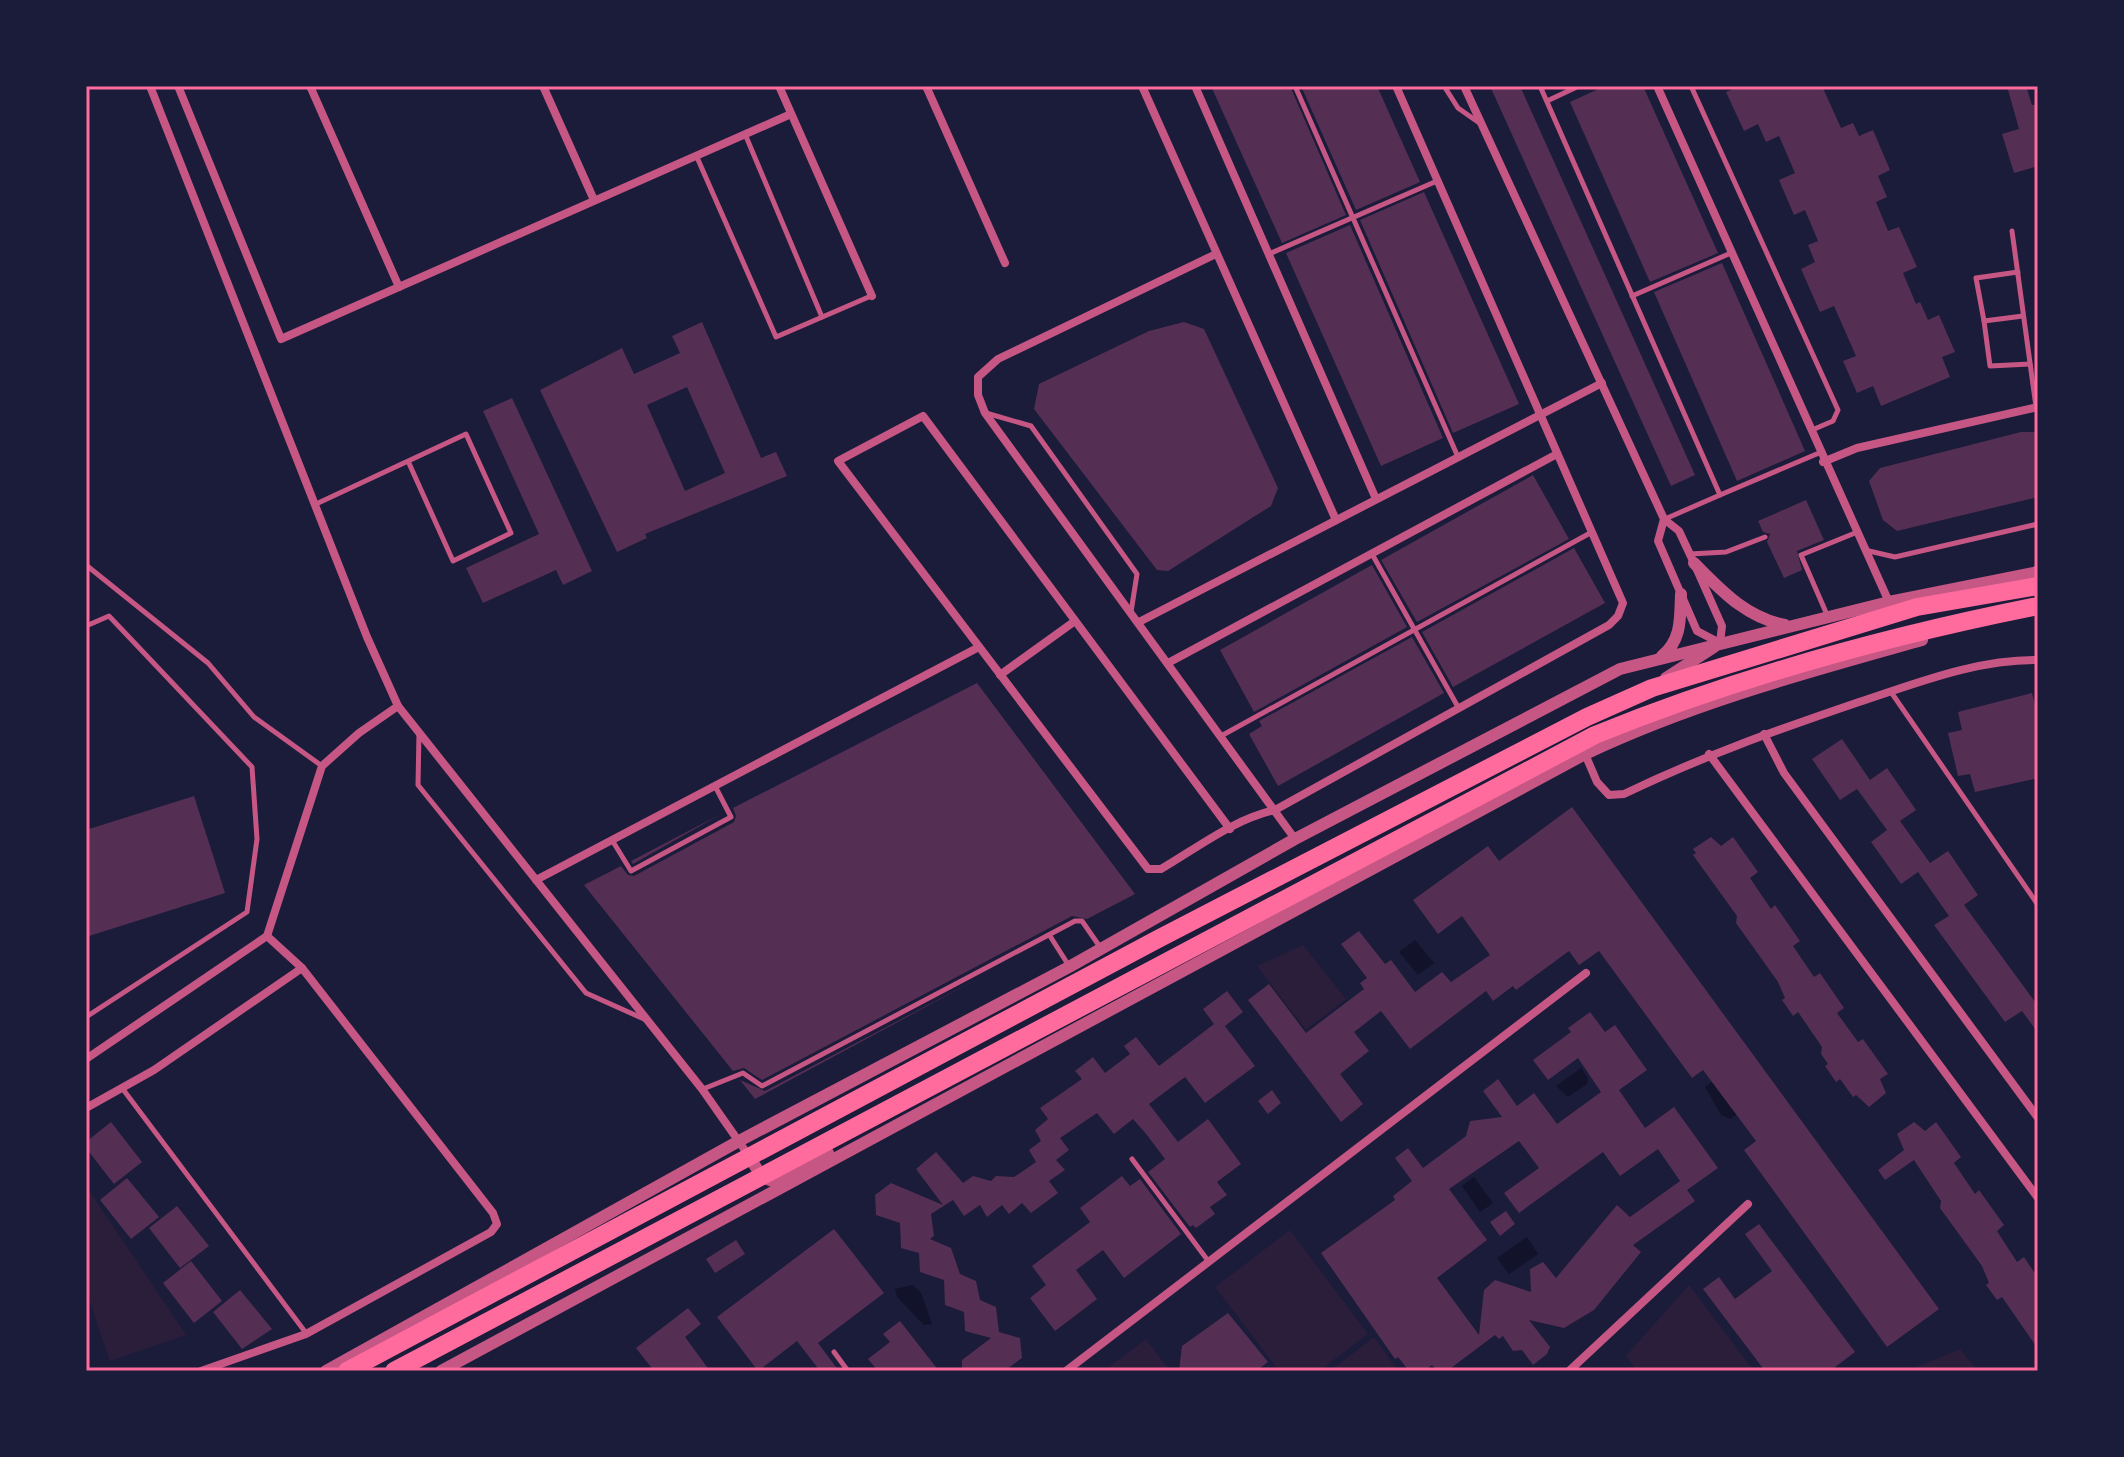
<svg xmlns="http://www.w3.org/2000/svg" width="2124" height="1457" font-family="'Roboto Condensed',sans-serif">
<rect width="100%" height="100%" fill="#1b1b3a"/>
<g fill="#2a1e3b">
<polygon points="1303,945 1346,999 1306,1030 1257,966"/>
<polygon points="86,1186 186,1335 110,1361 86,1291"/>
<polygon points="1290,1230 1368,1334 1319,1371 1279,1371 1215,1287"/>
<polygon points="1689,1285 1754,1371 1637,1371 1626,1356"/>
<polygon points="1374,1337 1398,1371 1330,1371"/>
<polygon points="1146,1339 1170,1371 1104,1371"/>
<polygon points="1960,1349 1978,1371 1907,1371"/>
</g>
<g fill="#12122b">
<polygon points="1415,940 1434,963 1418,975 1399,952"/>
<polygon points="1581,1068 1588,1078 1587,1084 1568,1097 1556,1086"/>
<polygon points="1716,1079 1741,1112 1730,1119 1721,1115 1705,1087"/>
<polygon points="1474,1177 1493,1203 1480,1212 1462,1186"/>
<polygon points="1527,1237 1538,1254 1509,1274 1497,1258"/>
<polygon points="913,1285 921,1293 932,1324 924,1325 897,1297 895,1289"/>
</g>
<g fill="#542f53" fill-rule="evenodd">
<polygon points="1211,86 1290,86 1346,215 1282,243"/>
<polygon points="1301,86 1377,86 1420,182 1356,210"/>
<polygon points="1490,86 1520,86 1695,475 1671,486"/>
<polygon points="1605,86 1643,86 1718,253 1650,282 1570,102"/>
<polygon points="1740,86 1822,86 1841,128 1853,123 1859,136 1873,130 1890,170 1878,176 1887,197 1876,202 1888,231 1899,227 1917,267 1903,273 1916,304 1920,302 1928,320 1939,315 1955,352 1942,357 1950,377 1881,406 1873,386 1857,393 1843,361 1856,356 1834,306 1820,312 1801,269 1815,262 1808,245 1818,241 1805,210 1794,215 1779,180 1795,173 1779,136 1766,142 1758,124 1744,131 1726,92"/>
<polygon points="2007,86 2026,86 2032,105 2038,104 2038,166 2014,173 2002,134 2019,129"/>
<polygon points="1424,192 1519,404 1453,433 1360,220"/>
<polygon points="1350,225 1443,438 1381,466 1286,253"/>
<polygon points="1722,263 1805,451 1737,481 1654,292"/>
<path d="M702 322 761 458 776 452 787 476 645 534 647 538 617 552 540 390 622 348 634 374 680 353 672 336ZM687 387 725 473 685 491 647 405Z"/>
<polygon points="1184,322 1204,329 1278,488 1271,506 1168,571 1157,570 1034,409 1039,384 1149,331"/>
<polygon points="512,398 592,571 563,585 556,570 483,603 466,568 539,534 483,411"/>
<polygon points="2021,432 2038,432 2038,497 1897,531 1883,520 1869,481 1880,468"/>
<polygon points="1533,475 1569,539 1417,622 1381,560"/>
<polygon points="1806,500 1824,540 1797,551 1802,570 1784,578 1767,542 1770,534 1763,532 1758,521"/>
<polygon points="1574,548 1605,603 1453,687 1422,632"/>
<polygon points="1372,565 1407,627 1254,712 1220,650"/>
<polygon points="1412,637 1444,693 1278,786 1249,734 1262,726 1259,721"/>
<polygon points="977,683 1135,894 1087,919 1072,916 762,1080 744,1068 733,1071 584,885 621,866 628,875 634,876 734,822 736,816 733,808"/>
<polygon points="2032,693 2038,716 2038,778 1975,792 1970,774 1958,776 1948,733 1962,730 1958,712"/>
<polygon points="1842,739 1870,780 1887,768 1916,810 1900,821 1930,863 1948,851 1978,895 1964,905 2038,1006 2038,1033 2022,1011 2005,1022 1934,925 1949,916 1918,872 1901,884 1871,842 1887,830 1857,789 1840,800 1812,759"/>
<polygon points="194,796 225,893 86,937 86,830"/>
<polygon points="1572,807 1939,1309 1887,1347 1744,1150 1756,1141 1703,1070 1692,1078 1599,951 1579,965 1569,951 1516,990 1513,986 1493,1001 1486,991 1410,1049 1381,1011 1354,1032 1369,1051 1340,1074 1363,1104 1341,1122 1248,1000 1269,984 1306,1033 1364,989 1360,983 1367,978 1341,944 1359,931 1385,964 1391,960 1415,992 1442,972 1451,982 1490,955 1462,916 1438,934 1413,900 1488,846 1499,861"/>
<polygon points="723,813 633,864 631,861"/>
<polygon points="1711,837 1721,846 1733,837 1758,872 1750,878 1771,909 1775,905 1800,941 1793,946 1814,977 1820,973 1844,1008 1837,1013 1858,1042 1863,1039 1888,1074 1880,1079 1886,1093 1869,1107 1856,1095 1853,1097 1840,1079 1836,1082 1825,1066 1828,1064 1821,1054 1822,1047 1798,1012 1793,1016 1782,1000 1785,998 1778,982 1736,923 1737,916 1693,855 1696,853 1693,849"/>
<polygon points="983,976 755,1099 740,1080 765,1091"/>
<polygon points="1227,991 1243,1012 1225,1026 1255,1066 1205,1103 1185,1077 1149,1104 1178,1142 1208,1119 1241,1164 1217,1182 1227,1195 1210,1207 1215,1214 1196,1228 1193,1225 1190,1227 1148,1172 1165,1159 1147,1135 1133,1119 1114,1134 1097,1113 1060,1138 1069,1150 1056,1160 1065,1170 1049,1181 1058,1193 1031,1213 1022,1203 1009,1214 1002,1205 987,1217 980,1205 964,1216 953,1200 931,1214 934,1236 930,1239 951,1248 960,1274 976,1281 980,1300 996,1307 999,1332 1020,1338 1022,1358 1004,1371 962,1371 962,1360 991,1338 965,1331 964,1312 945,1305 944,1280 920,1272 919,1253 901,1248 900,1223 876,1215 875,1195 891,1183 943,1205 916,1169 936,1152 963,1183 973,1176 991,1181 996,1176 1014,1177 1036,1162 1029,1150 1041,1141 1035,1130 1048,1119 1040,1108 1082,1079 1075,1071 1093,1057 1105,1073 1130,1054 1124,1046 1136,1037 1159,1066 1214,1024 1203,1009"/>
<path d="M1590 1012 1605 1032 1615 1025 1647 1070 1619 1090 1645 1128 1674 1107 1718 1168 1687 1190 1695 1201 1633 1245 1641 1252 1594 1310 1564 1328 1529 1320 1550 1347 1547 1354 1533 1365 1522 1350 1513 1351 1503 1336 1499 1339 1495 1335 1447 1371H1437L1432 1365 1424 1371H1409L1398 1357 1395 1359 1321 1253 1395 1200 1393 1196 1412 1181 1395 1158 1408 1148 1423 1168 1466 1136 1470 1121 1502 1117 1483 1091 1498 1079 1517 1106 1534 1093 1557 1124 1601 1092 1578 1058 1548 1080 1533 1060 1571 1032 1568 1028ZM1519 1141 1539 1168 1504 1193 1519 1213 1603 1152 1620 1176 1658 1149 1680 1181 1630 1217 1617 1205 1556 1278 1543 1262 1530 1269 1531 1292 1495 1280 1484 1290 1479 1335 1437 1278 1487 1240 1449 1189Z"/>
<polygon points="1272,1090 1281,1103 1268,1114 1258,1101"/>
<polygon points="111,1122 142,1162 114,1184 86,1148 86,1142"/>
<polygon points="1914,1122 1925,1131 1936,1122 1961,1157 1954,1163 1975,1194 1979,1190 2004,1225 1997,1231 2017,1262 2024,1257 2038,1278 2038,1349 2002,1297 1997,1300 1986,1285 1989,1283 1982,1266 1940,1208 1941,1201 1914,1160 1885,1180 1878,1170 1904,1150 1897,1134"/>
<polygon points="1122,1176 1130,1186 1140,1179 1181,1234 1124,1278 1103,1250 1076,1270 1097,1299 1055,1331 1030,1298 1046,1285 1032,1266 1090,1222 1080,1208"/>
<polygon points="127,1178 159,1217 131,1239 100,1200"/>
<polygon points="177,1206 209,1246 180,1268 149,1228"/>
<polygon points="1506,1211 1515,1224 1500,1236 1490,1222"/>
<polygon points="1759,1224 1855,1352 1830,1371 1765,1371 1703,1289 1719,1277 1735,1299 1772,1271 1745,1234"/>
<polygon points="834,1229 884,1293 818,1343 839,1371 820,1371 797,1341 758,1371 717,1317"/>
<polygon points="736,1240 745,1254 715,1273 706,1259"/>
<polygon points="191,1261 222,1301 194,1323 163,1283"/>
<polygon points="240,1290 272,1329 242,1349 213,1312"/>
<polygon points="688,1308 701,1324 685,1337 710,1371 654,1371 636,1348"/>
<polygon points="1228,1313 1268,1362 1256,1371 1179,1371 1182,1346"/>
<polygon points="900,1321 939,1371 878,1371 868,1359 890,1342 883,1334"/>
</g>
<g fill="none" stroke-linecap="round" stroke-linejoin="round">
<g stroke="#c65784" stroke-width="5">
<polyline points="1295,86 1458,457"/>
<polyline points="1444,86 1458,108 1478,122"/>
<polyline points="1540,86 1720,495 1665,519"/>
<polyline points="1691,86 1838,410 1833,421 1812,430"/>
<polyline points="1547,101 1579,86"/>
<polyline points="745,134 822,317"/>
<polyline points="696,155 776,337 871,296"/>
<polyline points="2012,231 2036,407"/>
<polyline points="1269,254 1437,181"/>
<polyline points="1632,296 1731,253"/>
<polyline points="2023,316 1984,321 1990,366 2030,364"/>
<polyline points="1984,321 1976,278 2018,272"/>
<polyline points="986,413 1031,426 1137,574 1131,612"/>
<polyline points="1720,495 1819,453"/>
<polyline points="316,504 466,434 511,533 453,561 408,461"/>
<polyline points="1869,551 1895,557 2038,524"/>
<polyline points="1372,554 1458,707"/>
<polyline points="1690,554 1726,552 1765,537"/>
<polyline points="86,565 208,663 254,717 322,766"/>
<polyline points="1828,617 1801,555 1855,533"/>
<polyline points="86,626 109,616 252,767 257,839 247,912 86,1017"/>
<polyline points="1891,692 2038,905"/>
<polyline points="419,733 418,785 586,993 644,1019"/>
<polyline points="1221,736 1592,532"/>
<polyline points="612,840 631,871 731,817 715,786"/>
<polyline points="1050,936 1069,966"/>
<polyline points="122,1088 306,1333"/>
<polyline points="703,1089 743,1073 762,1086 1075,921 1082,921 1100,947"/>
<polyline points="1132,1159 1209,1262"/>
<polyline points="834,1352 848,1371"/>
</g>
<g stroke="#c65784" stroke-width="8">
<polyline points="150,86 367,637 398,706 702,1089 749,1156"/>
<polyline points="178,86 281,339 791,114"/>
<polyline points="310,86 399,287"/>
<polyline points="543,86 594,200"/>
<polyline points="779,86 872,296"/>
<polyline points="926,86 1005,263"/>
<polyline points="1142,86 1336,520"/>
<polyline points="1195,86 1376,499"/>
<polyline points="1464,86 1664,519 1679,531 1694,563 1722,626 1720,643 1697,631 1658,541 1664,519"/>
<polyline points="1657,86 1889,602"/>
<polyline points="1216,254 998,359 978,377 978,395 985,413 1295,839"/>
<polyline points="1823,462 1857,448 2038,407"/>
<polyline points="1139,622 1602,383"/>
<polyline points="1168,663 1557,454"/>
<polyline points="1000,675 1075,621"/>
<polyline points="1764,734 1784,773 2038,1118"/>
<path d="M1585 754 1597 782 1609 795 1624 794C1703 756 1777 730 1859 702 1917 683 1977 659 2038 660"/>
<polyline points="1709,754 2038,1198"/>
<path d="M1230 829 923 416 838 461 1148 869H1161C1197 848 1234 819 1275 810L1609 625 1618 616 1623 603 1396 86"/>
<polyline points="536,880 979,647"/>
<polyline points="86,1059 267,936 322,766 359,733 398,706"/>
<polyline points="86,1108 154,1070 302,968"/>
<polyline points="201,1371 306,1334 491,1232 497,1224 493,1213 302,968 267,936"/>
<polyline points="1066,1371 1586,973"/>
<polyline points="1569,1371 1748,1204"/>
</g>
<g stroke="#c65784" stroke-width="12">
<path d="M1694 563C1721 590 1745 617 1785 625"/>
<path d="M1662 656C1682 640 1680 618 1681 594"/>
<polyline points="1666,678 1714,647"/>
<polyline points="752,1161 762,1177 773,1181 828,1153"/>
<polyline points="326,1371 739,1141 1069,967 1295,839 1620,669 1889,602 2038,572"/>
<path d="M441 1371 1585 754C1692 703 1808 672 1922 640"/>
</g>
<g stroke="#ff6b9d" stroke-width="18">
<polyline points="347,1371 1158,939 1587,717 1652,688 1917,607 2038,586"/>
<path d="M394 1371 1595 735C1738 677 1887 636 2038 606"/>
</g>
</g>
<rect width="2124" height="1457" fill="none" stroke="#1b1b3a" stroke-width="176"/>
<rect x="88" y="88" width="1948" height="1281" fill="none" stroke="#ff6b9d" stroke-width="3"/>
</svg>
